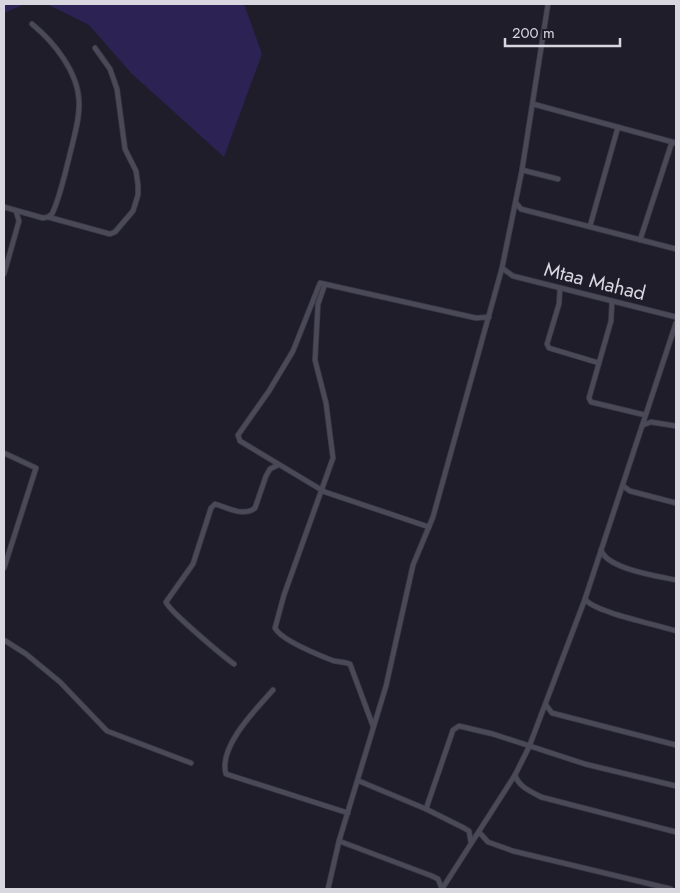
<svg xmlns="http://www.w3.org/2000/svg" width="680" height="893" font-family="Jost,sans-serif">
<rect width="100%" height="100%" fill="#1f1d2a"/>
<g fill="#2c2253">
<polygon points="4,4 25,4 4,13"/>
<polygon points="47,4 244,4 262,54 224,157 132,74 89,25"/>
</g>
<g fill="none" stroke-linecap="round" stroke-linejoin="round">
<defs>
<g id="minor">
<polyline points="533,104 676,143"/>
<polyline points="522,170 558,179"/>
<polyline points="516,203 521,209 676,249"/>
<path d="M4 207 43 218 48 217 52 214C60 197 64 177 69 158 73 140 80 120 79 101 78 72 54 42 32 24"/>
<polyline points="48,217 110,234 115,232 133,211 138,195 138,185 136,171 125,149 117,89 110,69 95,48"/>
<polyline points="590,226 618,127"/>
<polyline points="640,240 672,142"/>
<polyline points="502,268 513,276 676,317"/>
<polyline points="4,274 19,221 16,211"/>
<path d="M325 284 318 304 315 360 326 403 333 458 284 595 275 628C281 640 321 656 334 661 340 662 345 662 350 664L373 726"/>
<polyline points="560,288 559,304 547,344 549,348 599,363"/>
<polyline points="612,302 611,321 589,398 591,402 645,415"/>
<polyline points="643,425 651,422 676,426"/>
<polyline points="4,453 36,468 4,568"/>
<polyline points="623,486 630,491 676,503"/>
<polyline points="429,527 325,492 240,441 238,435 269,391 293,351 320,283 476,318 489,317"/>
<path d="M601 550C607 569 658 576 676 580"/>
<path d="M585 599C593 612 659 625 676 631"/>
<polyline points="4,640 26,654 60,682 107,731 191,763"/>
<path d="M234 664C223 656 169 611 166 602L193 564 211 508 215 504C228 508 244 517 255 508L266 476 270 469 278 465"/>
<path d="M273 690C256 709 218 747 226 774L348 813"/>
<polyline points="546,705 552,713 676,745"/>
<path d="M515 775C519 787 530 791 541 797L676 832"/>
<polyline points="359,781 426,809 464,828 469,831 471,843"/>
<polyline points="426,809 453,730 459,726 493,734 585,764 676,786"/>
<polyline points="479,832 488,842 513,851 671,889"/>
<polyline points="339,841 432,876 438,879 442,889"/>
<polyline points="328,889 339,841 386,686 413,565 433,517 502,268 522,170 548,4"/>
<polyline points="442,889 515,775 529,747 585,599 676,323"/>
</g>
</defs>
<use href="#minor" stroke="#3b3944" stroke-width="6"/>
<use href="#minor" stroke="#4a4957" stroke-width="4.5"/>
</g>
<g text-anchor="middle" stroke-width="5" stroke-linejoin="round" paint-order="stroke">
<g font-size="20" fill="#d8d7e0" stroke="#1f1d2a">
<text transform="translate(595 281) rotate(14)" y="7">Mtaa Mahad</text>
</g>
</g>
<rect width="680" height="893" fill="none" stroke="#d8d7e0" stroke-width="10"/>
<path d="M505 38v8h115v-8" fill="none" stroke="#d8d7e0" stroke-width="2.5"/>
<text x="512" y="38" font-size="15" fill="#d8d7e0" stroke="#1f1d2a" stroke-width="4" paint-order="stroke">200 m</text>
</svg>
